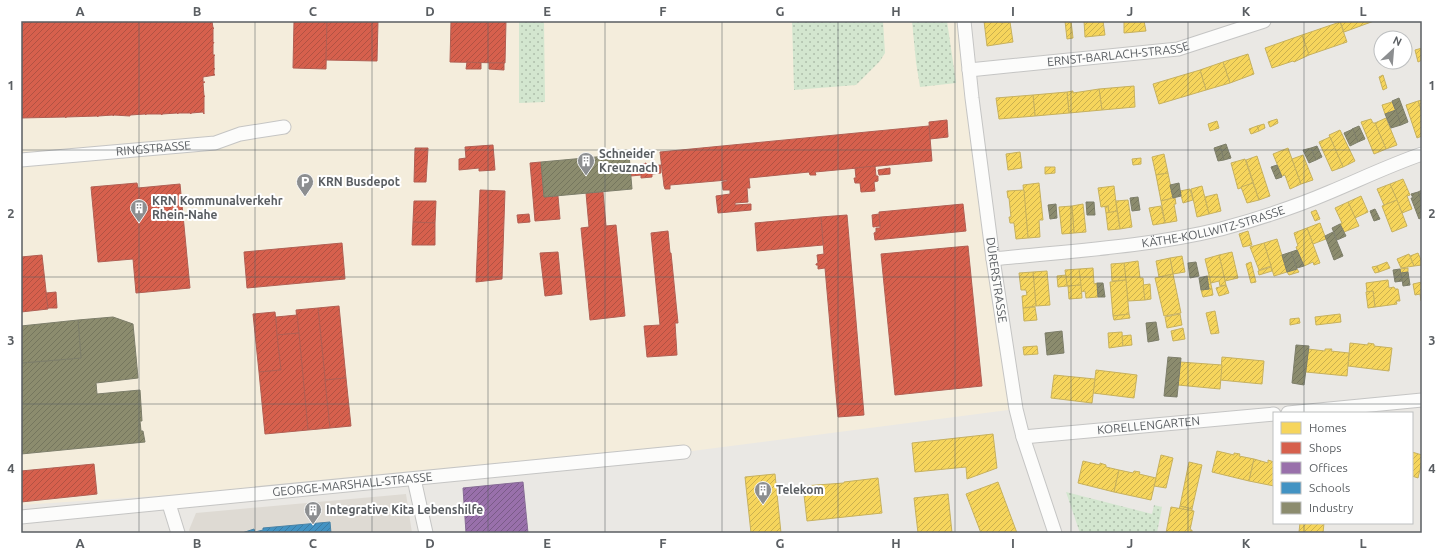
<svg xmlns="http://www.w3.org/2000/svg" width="1443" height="554" font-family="Ubuntu,sans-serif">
<defs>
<pattern id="green-dots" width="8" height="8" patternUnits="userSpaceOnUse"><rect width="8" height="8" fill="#d3e6cf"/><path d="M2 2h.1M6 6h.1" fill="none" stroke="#aebeab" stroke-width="1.8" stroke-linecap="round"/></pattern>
<pattern id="homes-hatch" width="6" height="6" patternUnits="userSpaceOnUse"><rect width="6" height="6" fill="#f6d55c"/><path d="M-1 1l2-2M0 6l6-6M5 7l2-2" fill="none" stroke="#cab04f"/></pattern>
<pattern id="shops-hatch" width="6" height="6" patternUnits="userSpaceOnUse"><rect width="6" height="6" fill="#d6604d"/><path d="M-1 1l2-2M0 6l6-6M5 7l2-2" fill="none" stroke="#b15243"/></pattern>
<pattern id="offices-hatch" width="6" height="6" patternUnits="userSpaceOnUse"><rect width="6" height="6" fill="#9970ab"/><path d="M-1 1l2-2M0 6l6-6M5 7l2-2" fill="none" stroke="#7a5b88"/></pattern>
<pattern id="schools-hatch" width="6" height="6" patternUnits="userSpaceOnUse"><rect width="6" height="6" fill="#4393c3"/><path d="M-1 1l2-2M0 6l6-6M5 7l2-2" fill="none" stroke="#3b7ba2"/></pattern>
<pattern id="industry-hatch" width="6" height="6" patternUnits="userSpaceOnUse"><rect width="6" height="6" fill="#8c8c6e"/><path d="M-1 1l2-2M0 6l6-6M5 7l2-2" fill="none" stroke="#75765e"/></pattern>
</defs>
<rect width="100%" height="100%" fill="#eae8e4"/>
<polygon fill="#f4eddc" points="21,21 961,21 1016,409 684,452 414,479 21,505"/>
<polygon fill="#dedad3" points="406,494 412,533 190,533 189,530 196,513"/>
<g fill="url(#green-dots)">
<polygon points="519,21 544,21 545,102 519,103"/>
<polygon points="792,21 883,21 885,53 880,61 856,85 794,90"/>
<polygon points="912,21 947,21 956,83 920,87 916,62"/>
<polygon points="1066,492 1152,514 1154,505 1162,507 1157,533 1080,533"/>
</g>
<g fill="url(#homes-hatch)" stroke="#c7b15e">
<polygon points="984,21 1001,21 1001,23 1010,22 1013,42 987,46"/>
<polygon points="1065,21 1071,21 1073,38 1067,39"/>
<polygon points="1084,21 1103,21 1105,35 1085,37"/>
<polygon points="1124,21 1144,21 1146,31 1124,33"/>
<polygon points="1340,21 1374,21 1344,32"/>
<polygon points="1340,22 1347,42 1309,55 1302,35"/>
<polygon points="1302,35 1309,55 1294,62 1293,61 1272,68 1265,48"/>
<polygon points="1422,48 1422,60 1418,62 1415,50"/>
<polygon points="1248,54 1254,74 1230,83 1223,62"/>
<polygon points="1223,62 1230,83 1206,90 1200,70"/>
<polygon points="1200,70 1206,90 1159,104 1153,84"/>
<polygon points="1383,75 1387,88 1383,90 1379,77"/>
<polygon points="1134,86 1135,107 1102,110 1099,89"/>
<polygon points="1099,89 1102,110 1069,113 1067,92 1073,91 1073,93"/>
<polygon points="1067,92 1069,113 1035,116 1033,95"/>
<polygon points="1033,95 1035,116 999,119 996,98"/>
<polygon points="1422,100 1422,113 1418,101"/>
<polygon points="1418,101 1422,113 1422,136 1417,138 1406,105"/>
<polygon points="1392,102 1396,110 1385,114 1382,105"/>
<polygon points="1386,118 1397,145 1386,149 1375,123"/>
<polygon points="1277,119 1278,123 1270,127 1268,122"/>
<polygon points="1371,119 1373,123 1375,123 1386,149 1374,154 1361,122"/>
<polygon points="1217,121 1219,128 1210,131 1208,124"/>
<polygon points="1264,124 1265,128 1259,131 1257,126"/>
<polygon points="1257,126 1259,131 1251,134 1249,129"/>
<polygon points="1340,130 1355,161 1343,167 1329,135"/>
<polygon points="1330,137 1343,167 1332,171 1319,142"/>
<polygon points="1288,148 1301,184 1290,189 1285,175 1282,176 1273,154"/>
<polygon points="1020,152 1022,168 1008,170 1006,154"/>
<polygon points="1164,154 1168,173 1156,175 1152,157"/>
<polygon points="1303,155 1313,180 1301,184 1292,159"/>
<polygon points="1257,156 1270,196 1259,200 1246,160"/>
<polygon points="1141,158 1141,164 1133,165 1132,159"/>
<polygon points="1245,159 1253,183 1238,189 1231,163"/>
<polygon points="1045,167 1055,167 1055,173 1045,174"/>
<polygon points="1168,173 1173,198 1161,201 1156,175"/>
<polygon points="1403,179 1410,195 1407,196 1412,209 1402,213 1390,184"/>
<polygon points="1039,183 1043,220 1039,220 1040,237 1028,238 1023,185"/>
<polygon points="1253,183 1259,200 1247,203 1241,187"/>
<polygon points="1390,184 1397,200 1384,205 1377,189"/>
<polygon points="1114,186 1117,211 1109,213 1108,206 1101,207 1098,188"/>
<polygon points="1202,186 1209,214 1197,217 1191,189"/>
<polygon points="1190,189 1193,200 1183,203 1180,191"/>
<polygon points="1024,190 1028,238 1016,239 1014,223 1010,223 1009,217 1011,217 1009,198 1008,198 1007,191"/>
<polygon points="1217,194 1221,211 1209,214 1205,197"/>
<polygon points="1361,196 1368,212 1355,218 1348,202"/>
<polygon points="1173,198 1175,198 1176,204 1174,204 1177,221 1165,223 1161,201"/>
<polygon points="1128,200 1132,227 1120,229 1116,201"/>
<polygon points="1397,200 1407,226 1392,232 1382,206"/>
<polygon points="1348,202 1359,226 1344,232 1340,224 1342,223 1335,208"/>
<polygon points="1083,204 1086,232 1074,233 1072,206"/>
<polygon points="1072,206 1074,233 1062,234 1059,207"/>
<polygon points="1108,206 1109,213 1106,213 1105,207"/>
<polygon points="1161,206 1165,223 1153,225 1149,208"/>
<polygon points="1316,210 1320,219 1315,221 1311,212"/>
<polygon points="1117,211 1120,229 1108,230 1106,213"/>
<polygon points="1320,223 1326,239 1313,244 1307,228"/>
<polygon points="1307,228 1320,263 1314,265 1313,262 1304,266 1296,247 1298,246 1294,233"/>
<polygon points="1248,231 1252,245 1243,247 1239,234"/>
<polygon points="1277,239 1287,272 1274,276 1264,243"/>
<polygon points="1264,243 1271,266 1259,270 1250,247"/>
<polygon points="1232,252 1238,278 1225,281 1219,255"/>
<polygon points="1418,253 1422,262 1422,265 1414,266 1410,256"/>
<polygon points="1409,254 1414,266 1401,268 1397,259"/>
<polygon points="1219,255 1226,285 1220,286 1219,281 1211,283 1205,259"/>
<polygon points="1182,256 1185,272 1173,274 1170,258"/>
<polygon points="1170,258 1173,274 1159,277 1156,261"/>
<polygon points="1138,261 1140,278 1143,278 1145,300 1128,301 1124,263"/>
<polygon points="1251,262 1256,282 1251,283 1246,264"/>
<polygon points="1387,262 1390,268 1379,272 1377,266"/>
<polygon points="1124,263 1126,280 1112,281 1111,264"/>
<polygon points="1377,266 1379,272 1375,273 1372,267"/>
<polygon points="1271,267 1272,271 1259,275 1258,271"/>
<polygon points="1093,268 1094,284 1097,283 1098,297 1086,298 1085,291 1081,292 1079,269"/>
<polygon points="1408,268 1408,272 1401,273 1400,269"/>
<polygon points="1079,269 1081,285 1067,286 1065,270"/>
<polygon points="1297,269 1299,272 1289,275 1287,272"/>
<polygon points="1047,271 1050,305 1036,306 1033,272"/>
<polygon points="1033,272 1036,306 1023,308 1022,296 1027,295 1026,290 1021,290 1019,273"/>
<polygon points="1173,274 1181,313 1164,316 1155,278"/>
<polygon points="1066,275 1067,286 1058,287 1057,276"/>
<polygon points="1207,276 1209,276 1212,289 1209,289"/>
<polygon points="1126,280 1129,314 1113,316 1110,282"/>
<polygon points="1388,280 1389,288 1394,287 1395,289 1398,289 1400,301 1396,301 1397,304 1375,307 1373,291 1367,292 1366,283"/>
<polygon points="1422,282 1422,301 1421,301 1420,294 1415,295 1413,284"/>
<polygon points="1150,284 1151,299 1145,300 1143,285"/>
<polygon points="1081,285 1082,298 1069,299 1068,286"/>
<polygon points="1226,285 1229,293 1219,296 1216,288"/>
<polygon points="1209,289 1212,289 1213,295 1203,297 1201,290"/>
<polygon points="1373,291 1375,307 1368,308 1366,292"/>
<polygon points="1035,307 1037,320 1024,321 1023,308"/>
<polygon points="1215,311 1219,333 1211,334 1206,313"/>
<polygon points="1129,314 1130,318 1114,320 1113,316"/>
<polygon points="1180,314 1182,325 1167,328 1165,317"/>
<polygon points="1340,314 1341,322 1316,325 1315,317"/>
<polygon points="1299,318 1300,323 1290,325 1290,319"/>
<polygon points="1183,328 1185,339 1173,341 1171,331"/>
<polygon points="1122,332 1123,346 1109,348 1108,333"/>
<polygon points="1131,335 1132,345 1123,346 1122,336"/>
<polygon points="1350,343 1368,345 1368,343 1374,344 1374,346 1392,348 1389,371 1348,366"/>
<polygon points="1037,346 1038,354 1024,355 1023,347"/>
<polygon points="1308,349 1325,351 1325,349 1332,349 1331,351 1349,353 1347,376 1306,372"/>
<polygon points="1222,357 1264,361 1262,384 1220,380"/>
<polygon points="1180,362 1222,365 1220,389 1178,385"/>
<polygon points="1096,370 1137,375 1134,398 1093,393"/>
<polygon points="1054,375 1095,379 1092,403 1051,398"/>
<polygon points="993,434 997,468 967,479 966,467 915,472 912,443"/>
<polygon points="1217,451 1234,455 1234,453 1240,454 1239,456 1254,459 1249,481 1212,472"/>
<polygon points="1412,452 1422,455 1422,461 1418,478 1412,476"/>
<polygon points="1161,455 1173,458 1166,488 1154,486"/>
<polygon points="1254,459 1268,463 1268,460 1274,462 1274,486 1249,481"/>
<polygon points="1083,461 1100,465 1100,463 1106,465 1106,467 1119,470 1114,492 1078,483"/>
<polygon points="1189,462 1202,465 1192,509 1180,506"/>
<polygon points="1119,470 1133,473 1134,471 1140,472 1139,474 1156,478 1151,500 1114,492"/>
<polygon points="775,474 781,533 751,533 745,477"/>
<polygon points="878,478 882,513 807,521 803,486 844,483 844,482"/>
<polygon points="998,482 1017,533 981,533 966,494"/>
<polygon points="948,494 952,533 918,533 914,498"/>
<polygon points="1180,506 1192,509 1192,511 1179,509"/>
<polygon points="1171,507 1194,511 1190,530 1192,530 1192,533 1166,533"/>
<polygon points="1300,523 1324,523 1323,533 1299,532"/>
</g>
<g fill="url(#shops-hatch)" stroke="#b15f53">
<polygon points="21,21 212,21 213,28 214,28 213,29 213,43 214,42 213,44 213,55 215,55 214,56 214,68 215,69 214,69 214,74 215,75 203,77 203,82 205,82 203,83 204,96 205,96 204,97 204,114 203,112 191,113 191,114 190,113 178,113 178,114 177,113 162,114 162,115 161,114 146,114 146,115 145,114 130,115 130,116 114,115 113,116 113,115 98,116 98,117 97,116 66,117 66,118 65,117 21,118"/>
<polygon points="294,21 327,21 326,69 293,68"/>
<polygon points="327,21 378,21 377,61 326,60"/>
<polygon points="451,21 506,21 505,63 450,62"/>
<polygon points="467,62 481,63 481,69 466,69"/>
<polygon points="489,63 504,63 504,70 489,69"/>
<polygon points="947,120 948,137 930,139 929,122"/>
<polygon points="929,126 932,161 815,172 816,175 810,175 809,172 749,178 750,188 747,188 748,202 735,203 735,205 751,204 751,210 718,213 716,196 730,194 730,190 723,190 722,182 727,181 727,180 670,185 670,189 665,189 664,186 660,152"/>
<polygon points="493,145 495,170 479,171 479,168 459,170 459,159 466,158 465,147"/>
<polygon points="415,148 428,148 426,182 414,182"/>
<polygon points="541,162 544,197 558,196 560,219 535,221 530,163"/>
<polygon points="646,163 649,166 661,165 661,173 652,174 652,177 641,178 641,175 631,176 631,167 643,166 643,164"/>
<polygon points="875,166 876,176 878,176 878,181 874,182 875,191 861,192 860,183 855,183 854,178 856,178 855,168"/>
<polygon points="890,168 890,174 879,175 878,170"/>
<polygon points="137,183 138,188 180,184 190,288 136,293 133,259 98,262 91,187"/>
<polygon points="480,190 505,191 502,279 476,282"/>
<polygon points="603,192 606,226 616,225 625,316 590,320 581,228 589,227 586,193"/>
<polygon points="414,201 436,201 435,223 413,222"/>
<polygon points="963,204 966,231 875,240 874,233 876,232 876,228 880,228 879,212"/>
<polygon points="529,214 530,222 518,223 517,215"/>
<polygon points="879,214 880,226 873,227 872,215"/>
<polygon points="847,215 864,415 838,417 825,268 818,269 818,265 816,265 816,264 818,263 817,255 824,254 821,217"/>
<polygon points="821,217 823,245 757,251 755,223"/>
<polygon points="413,222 435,223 435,245 412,245"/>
<polygon points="668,231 670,253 671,253 678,323 675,323 677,355 647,357 644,326 660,325 651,233"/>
<polygon points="342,243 345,279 247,288 244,252"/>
<polygon points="968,246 982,386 895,395 881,254"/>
<polygon points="558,252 562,294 545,296 540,253"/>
<polygon points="42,255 48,309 21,312 21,257"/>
<polygon points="56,292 57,308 48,308 46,293"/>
<polygon points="339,306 346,378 325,380 318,308"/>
<polygon points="318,308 330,428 308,430 296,310"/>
<polygon points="275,312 281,370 259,372 253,314"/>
<polygon points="297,315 299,333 277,335 276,317"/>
<polygon points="299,333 308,430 265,434 259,372 281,370 277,335"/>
<polygon points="346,378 351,426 330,428 325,380"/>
<polygon points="94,464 97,494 21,502 21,471"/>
</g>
<polygon fill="url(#offices-hatch)" stroke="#866b95" points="523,482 528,533 466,533 463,488"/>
<polygon fill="url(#schools-hatch)" stroke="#4a83a6" points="330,522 331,533 242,533 254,529 255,532 263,530 263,528"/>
<g fill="url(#industry-hatch)" stroke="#7d7e6a">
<polygon points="1399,98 1408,122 1401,125 1392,101"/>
<polygon points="1396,110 1401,125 1391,128 1385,114"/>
<polygon points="1359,126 1365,139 1358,142 1352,129"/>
<polygon points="1353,129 1358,142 1350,146 1344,133"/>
<polygon points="1226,144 1231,158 1224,160 1220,146"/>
<polygon points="1220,146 1224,160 1218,161 1214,148"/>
<polygon points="1317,146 1322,157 1316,160 1311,148"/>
<polygon points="1311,148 1316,160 1309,163 1303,150"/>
<polygon points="629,154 632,189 544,197 541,162"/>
<polygon points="1277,165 1282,177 1276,179 1271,167"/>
<polygon points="1179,183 1181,196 1173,198 1170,185"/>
<polygon points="1422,190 1422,203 1418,192"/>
<polygon points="1418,192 1422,203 1422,217 1419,219 1411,198 1413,198 1411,194"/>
<polygon points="1138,197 1140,210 1132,211 1130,198"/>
<polygon points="1086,202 1094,202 1095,215 1087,215"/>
<polygon points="1056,204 1057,218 1050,219 1048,205"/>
<polygon points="1375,209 1380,219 1374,221 1370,211"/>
<polygon points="1340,224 1346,236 1337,240 1332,228"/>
<polygon points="1333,232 1343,256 1334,260 1325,236"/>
<polygon points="1297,250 1304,266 1297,268 1291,252"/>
<polygon points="1291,252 1297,269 1287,272 1282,255"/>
<polygon points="1196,262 1199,276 1190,278 1188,263"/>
<polygon points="1400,269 1402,281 1395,282 1393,270"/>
<polygon points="1408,272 1410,285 1403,286 1401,273"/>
<polygon points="1207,276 1209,289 1201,290 1199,278"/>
<polygon points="1097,283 1103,283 1105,297 1098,297"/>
<polygon points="113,317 133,324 138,378 96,383 97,394 140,390 142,421 140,421 141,431 143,431 145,442 21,454 21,363 81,358 78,320"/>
<polygon points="78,320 81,358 21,363 21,326"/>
<polygon points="1156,322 1159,340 1148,342 1146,323"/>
<polygon points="1062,331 1064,353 1047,355 1045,333"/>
<polygon points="1296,345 1309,346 1304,385 1292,383"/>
<polygon points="1168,357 1181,358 1177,397 1164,396"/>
</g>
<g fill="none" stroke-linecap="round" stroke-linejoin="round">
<defs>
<g id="street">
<path id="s1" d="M964 21 972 98 993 259 1016 409 1023 437 1055 533"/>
<path id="s2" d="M969 70 1178 49 1264 21"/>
<path id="s3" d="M21 160 215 143 240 134 284 127"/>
<path id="s4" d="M993 259C1069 251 1147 247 1221 229 1258 219 1295 207 1330 192 1361 179 1390 165 1422 154"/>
<polyline points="1288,413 1422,400"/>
<path id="s5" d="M1023 437 1274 414"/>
<polyline points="414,479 426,533"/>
<polyline points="169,504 178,533"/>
<path id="s6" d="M21 517 684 452"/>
</g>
</defs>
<use href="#street" stroke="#c5c5c4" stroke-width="15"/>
<use href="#street" stroke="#fcfcfb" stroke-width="13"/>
</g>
<path fill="none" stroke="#5a5e62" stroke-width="1" stroke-opacity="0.55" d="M139 21V533M255 21V533M372 21V533M488 21V533M605 21V533M722 21V533M838 21V533M955 21V533M1071 21V533M1188 21V533M1304 21V413M21 150H1422M21 277H1422M21 404H1422M1304 523V533"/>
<defs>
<symbol id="building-pin" viewBox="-11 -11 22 30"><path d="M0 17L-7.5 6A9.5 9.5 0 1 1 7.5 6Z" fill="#8c8e90" stroke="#fff"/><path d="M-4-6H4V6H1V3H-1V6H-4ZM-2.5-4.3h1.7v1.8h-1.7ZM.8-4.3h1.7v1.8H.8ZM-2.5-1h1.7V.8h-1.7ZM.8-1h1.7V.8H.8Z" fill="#fff"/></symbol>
<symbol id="parking-pin" viewBox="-11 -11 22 30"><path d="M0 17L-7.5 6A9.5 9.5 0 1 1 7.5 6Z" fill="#8c8e90" stroke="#fff"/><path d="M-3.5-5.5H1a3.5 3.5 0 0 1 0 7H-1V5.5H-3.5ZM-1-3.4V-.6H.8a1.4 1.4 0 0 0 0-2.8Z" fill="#fff"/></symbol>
</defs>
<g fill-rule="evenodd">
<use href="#building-pin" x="576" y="151" width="20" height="27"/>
<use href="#parking-pin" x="295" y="172" width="20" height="27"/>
<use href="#building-pin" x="129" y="198" width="20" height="27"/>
<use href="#building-pin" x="753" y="480" width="20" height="27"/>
<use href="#building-pin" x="303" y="500" width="20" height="27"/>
</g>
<g text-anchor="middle" stroke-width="4" stroke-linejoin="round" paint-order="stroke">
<g font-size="12" fill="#5a5e62" stroke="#fff">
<text dy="4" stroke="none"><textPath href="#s2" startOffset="150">ERNST-BARLACH-STRASSE</textPath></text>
<text dy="4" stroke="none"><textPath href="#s3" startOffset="133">RINGSTRASSE</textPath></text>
<text dy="4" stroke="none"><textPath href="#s4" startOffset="223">KÄTHE-KOLLWITZ-STRASSE</textPath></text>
<text dy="4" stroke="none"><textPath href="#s1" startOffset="261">DÜRERSTRASSE</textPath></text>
<text dy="4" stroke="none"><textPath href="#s5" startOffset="126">KORELLENGARTEN</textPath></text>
<text dy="4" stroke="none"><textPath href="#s6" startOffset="333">GEORGE-MARSHALL-STRASSE</textPath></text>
</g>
<g font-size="12" font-weight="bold" fill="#5a5e62" stroke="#fff" text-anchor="start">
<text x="599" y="158">Schneider<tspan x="599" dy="14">Kreuznach</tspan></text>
<text x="318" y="186">KRN Busdepot</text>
<text x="152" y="205">KRN Kommunalverkehr<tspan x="152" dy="14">Rhein-Nahe</tspan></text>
<text x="776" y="494">Telekom</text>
<text x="326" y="514">Integrative Kita Lebenshilfe</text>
</g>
</g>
<rect width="1443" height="554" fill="none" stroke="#ffffff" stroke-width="44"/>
<rect x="1273" y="412" width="140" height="112" fill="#ffffff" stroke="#bdbfc0"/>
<rect x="1281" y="422" width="20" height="12" fill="#f6d55c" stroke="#bdbfc0"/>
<text x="1309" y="432" font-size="12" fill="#5a5e62">Homes</text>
<rect x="1281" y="442" width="20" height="12" fill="#d6604d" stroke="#bdbfc0"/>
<text x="1309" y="452" font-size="12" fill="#5a5e62">Shops</text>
<rect x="1281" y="462" width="20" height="12" fill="#9970ab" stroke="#bdbfc0"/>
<text x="1309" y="472" font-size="12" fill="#5a5e62">Offices</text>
<rect x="1281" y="482" width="20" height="12" fill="#4393c3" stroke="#bdbfc0"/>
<text x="1309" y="492" font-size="12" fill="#5a5e62">Schools</text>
<rect x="1281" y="502" width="20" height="12" fill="#8c8c6e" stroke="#bdbfc0"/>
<text x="1309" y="512" font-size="12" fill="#5a5e62">Industry</text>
<g transform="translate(1393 50) rotate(26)"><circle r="19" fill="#ffffff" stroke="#bdbfc0"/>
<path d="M0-3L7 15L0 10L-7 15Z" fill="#8c8e90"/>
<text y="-6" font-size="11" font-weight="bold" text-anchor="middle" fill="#5a5e62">N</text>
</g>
<rect x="22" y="22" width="1399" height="510" fill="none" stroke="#5a5e62" stroke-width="1.5"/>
<g font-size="13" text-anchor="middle" font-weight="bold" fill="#5a5e62">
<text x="80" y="16">A</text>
<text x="197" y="16">B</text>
<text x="313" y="16">C</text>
<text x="430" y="16">D</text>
<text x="547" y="16">E</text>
<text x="663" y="16">F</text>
<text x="780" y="16">G</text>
<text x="896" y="16">H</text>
<text x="1013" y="16">I</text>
<text x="1130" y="16">J</text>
<text x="1246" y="16">K</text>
<text x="1363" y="16">L</text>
<text x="11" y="90">1</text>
<text x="1432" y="90">1</text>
<text x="11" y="218">2</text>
<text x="1432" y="218">2</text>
<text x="11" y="345">3</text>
<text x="1432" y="345">3</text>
<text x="11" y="473">4</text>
<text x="1432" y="473">4</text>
<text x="80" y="548">A</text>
<text x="197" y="548">B</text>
<text x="313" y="548">C</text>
<text x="430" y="548">D</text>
<text x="547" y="548">E</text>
<text x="663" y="548">F</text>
<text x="780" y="548">G</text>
<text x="896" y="548">H</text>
<text x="1013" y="548">I</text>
<text x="1130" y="548">J</text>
<text x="1246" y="548">K</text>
<text x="1363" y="548">L</text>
</g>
</svg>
